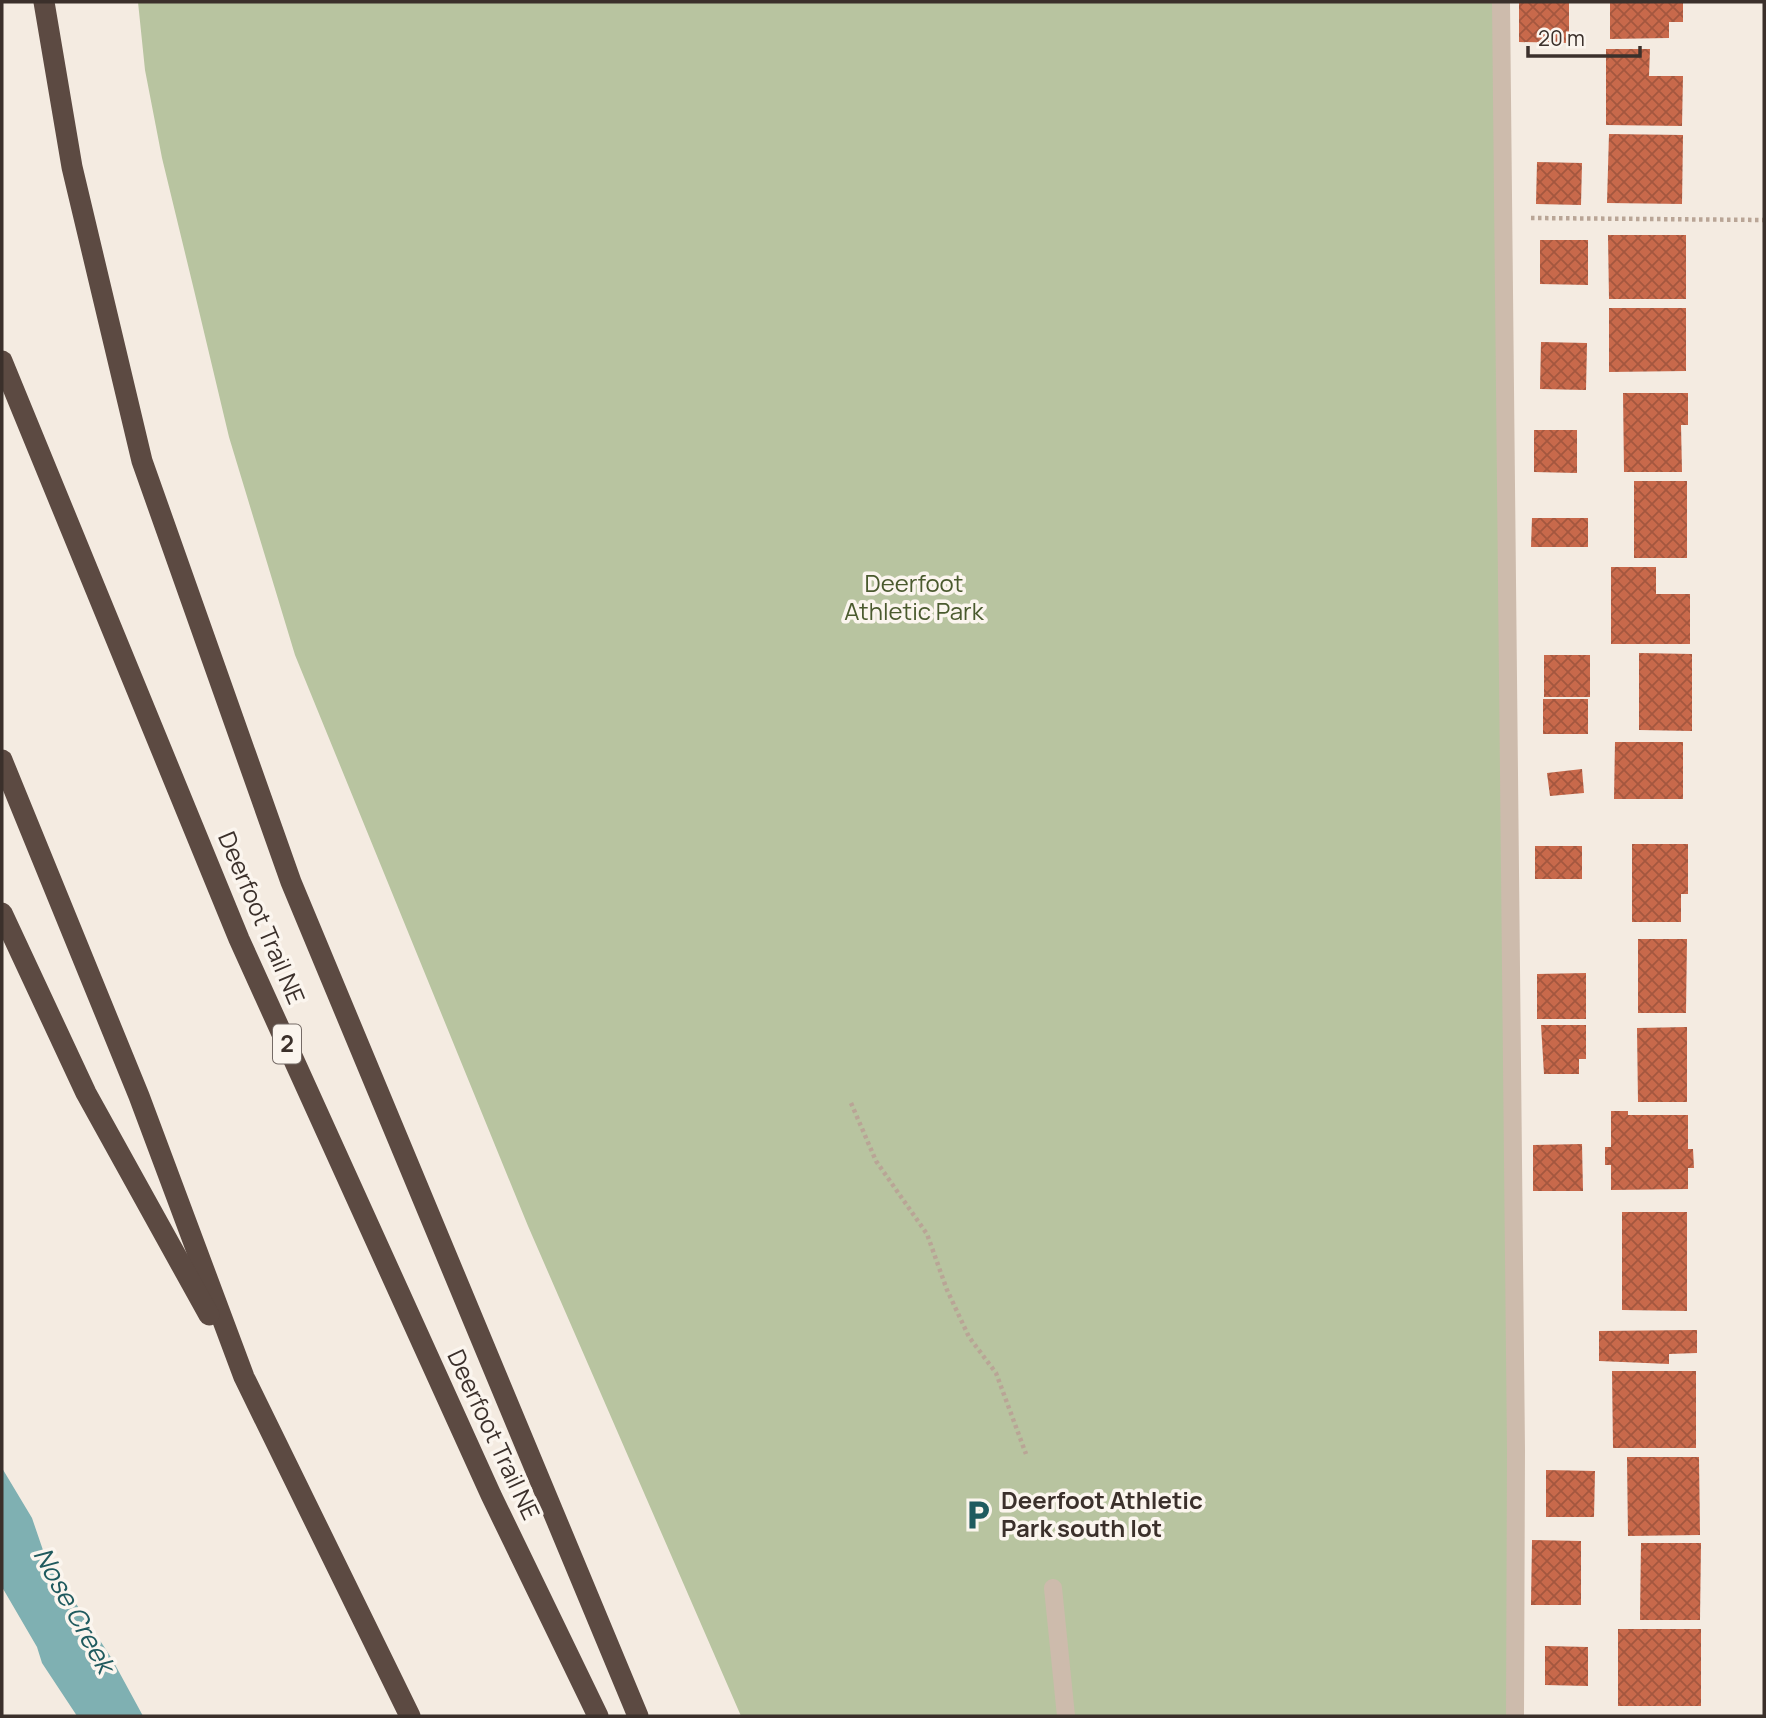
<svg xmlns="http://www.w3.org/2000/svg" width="1766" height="1718" font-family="Manrope,sans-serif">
<defs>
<pattern id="building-cross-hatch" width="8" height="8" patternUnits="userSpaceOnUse" patternTransform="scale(1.75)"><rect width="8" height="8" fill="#c8694b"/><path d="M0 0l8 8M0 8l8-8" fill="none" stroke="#a4573f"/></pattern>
</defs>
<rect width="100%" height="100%" fill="#f4ebe1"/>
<polygon fill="#b8c4a0" points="138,2 1501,2 1515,1716 741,1716 528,1226 295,655 229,437 194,290 162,158 145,70"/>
<polygon fill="#7fb0b2" points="2,1468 32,1518 45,1556 112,1659 143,1716 77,1716 42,1663 37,1647 2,1587"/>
<g fill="url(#building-cross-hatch)">
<polygon points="1519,2 1569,2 1569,43 1519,42"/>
<polygon points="1610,2 1683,2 1683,22 1669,22 1669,38 1610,39"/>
<polygon points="1606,49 1650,49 1649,76 1683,76 1682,126 1606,125"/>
<polygon points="1609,134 1683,135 1682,204 1607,203"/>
<polygon points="1537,162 1582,163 1581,205 1536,204"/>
<polygon points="1608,235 1686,235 1686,299 1609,299"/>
<polygon points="1540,240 1588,240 1588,285 1540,284"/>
<polygon points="1609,308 1686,308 1686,371 1609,372"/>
<polygon points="1541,342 1587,343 1586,390 1540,389"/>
<polygon points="1623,393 1688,393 1688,425 1681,425 1682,472 1624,472"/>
<polygon points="1534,430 1577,430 1577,473 1534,472"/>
<rect x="1634" y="481" width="53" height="77"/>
<polygon points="1532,518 1588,518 1588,547 1531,547"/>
<polygon points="1611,567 1656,567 1656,594 1690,594 1690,644 1611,644"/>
<polygon points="1639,653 1692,654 1692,731 1639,730"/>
<rect x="1544" y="655" width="46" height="42"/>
<rect x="1543" y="699" width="45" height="35"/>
<polygon points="1615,742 1683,742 1683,799 1614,799"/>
<polygon points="1582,769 1584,793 1550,796 1547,773"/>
<polygon points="1632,844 1688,844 1688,894 1681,894 1681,922 1632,922"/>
<rect x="1535" y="846" width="47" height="33"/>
<polygon points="1638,939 1687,939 1686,1013 1638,1013"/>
<polygon points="1586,973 1586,1019 1537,1019 1537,974"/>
<polygon points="1541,1025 1586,1025 1586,1059 1579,1059 1579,1074 1544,1074"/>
<polygon points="1687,1027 1687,1102 1638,1102 1637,1028"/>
<polygon points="1611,1111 1628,1111 1628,1115 1688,1115 1688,1149 1693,1149 1694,1168 1688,1168 1688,1189 1611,1190 1611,1165 1605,1165 1605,1147 1611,1147"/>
<polygon points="1582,1144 1583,1191 1533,1191 1533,1145"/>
<polygon points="1622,1212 1687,1212 1687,1311 1622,1310"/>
<polygon points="1697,1330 1697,1353 1669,1354 1669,1364 1599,1361 1599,1331"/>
<polygon points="1612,1371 1696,1371 1696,1448 1613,1448"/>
<polygon points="1627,1457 1699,1457 1700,1535 1628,1536"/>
<polygon points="1546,1470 1595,1471 1594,1517 1546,1517"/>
<polygon points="1532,1540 1581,1541 1581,1605 1531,1605"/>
<polygon points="1641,1543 1701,1543 1700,1620 1640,1620"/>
<rect x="1618" y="1629" width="83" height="77"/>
<polygon points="1545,1646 1588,1647 1588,1686 1545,1685"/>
</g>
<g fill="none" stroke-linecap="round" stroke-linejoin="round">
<g stroke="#b9a596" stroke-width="4.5" stroke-dasharray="3.5 3.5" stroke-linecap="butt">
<polyline points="1531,218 1764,220"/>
<polyline points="851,1103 876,1161 927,1234 947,1290 969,1337 996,1373 1026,1454"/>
</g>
<g stroke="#cdbbac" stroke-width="18">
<polyline points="1501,2 1516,1450 1515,1716"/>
<polyline points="1053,1588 1066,1716"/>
</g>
<g stroke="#5c4a42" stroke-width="21">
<polyline points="44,2 72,167 142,461 291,882 638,1716"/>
<polyline points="2,361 239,939 491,1495 598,1716"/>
<polyline points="2,760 139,1096 244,1377 410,1716"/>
<polyline points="2,913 86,1093 209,1315"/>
</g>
</g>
<defs>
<symbol id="parking-bare" viewBox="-9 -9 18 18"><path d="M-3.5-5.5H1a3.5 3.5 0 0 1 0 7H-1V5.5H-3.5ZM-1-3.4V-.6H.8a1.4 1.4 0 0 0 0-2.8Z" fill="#1f5a5e" stroke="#fbf5ee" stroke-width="2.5" paint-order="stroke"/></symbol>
</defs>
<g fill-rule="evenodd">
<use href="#parking-bare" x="956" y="1493" width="44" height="44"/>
</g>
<g text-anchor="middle" stroke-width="7" stroke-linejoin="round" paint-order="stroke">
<rect fill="#fbf5ee" stroke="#756b66" stroke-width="2" x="273" y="1024.5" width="28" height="39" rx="5"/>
<g font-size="23" font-weight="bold" fill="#3b302b">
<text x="287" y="1052">2</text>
</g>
<g font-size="24" fill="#4a5a2e" stroke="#fbf5ee">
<text x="914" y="592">Deerfoot<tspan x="914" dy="28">Athletic Park</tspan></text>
</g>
<g font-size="24" fill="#3b302b" stroke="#fbf5ee">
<text transform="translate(261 918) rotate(67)" y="8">Deerfoot Trail NE</text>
<text transform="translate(493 1435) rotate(65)" y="8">Deerfoot Trail NE</text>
</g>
<g font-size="24" font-weight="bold" fill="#3b302b" stroke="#fbf5ee" text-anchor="start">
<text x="1001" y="1509">Deerfoot Athletic<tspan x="1001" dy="28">Park south lot</tspan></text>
</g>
<g font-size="26" font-style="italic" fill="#1f5a5e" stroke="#fbf5ee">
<text transform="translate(74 1610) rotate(61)" y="9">Nose Creek</text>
</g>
</g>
<rect width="1766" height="1718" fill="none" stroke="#3b302b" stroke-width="7"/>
<path d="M1528 46v10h112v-10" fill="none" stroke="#3b302b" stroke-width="3.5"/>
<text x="1538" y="46" font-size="21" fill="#3b302b" stroke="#fbf5ee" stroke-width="5" paint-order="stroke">20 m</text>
</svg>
